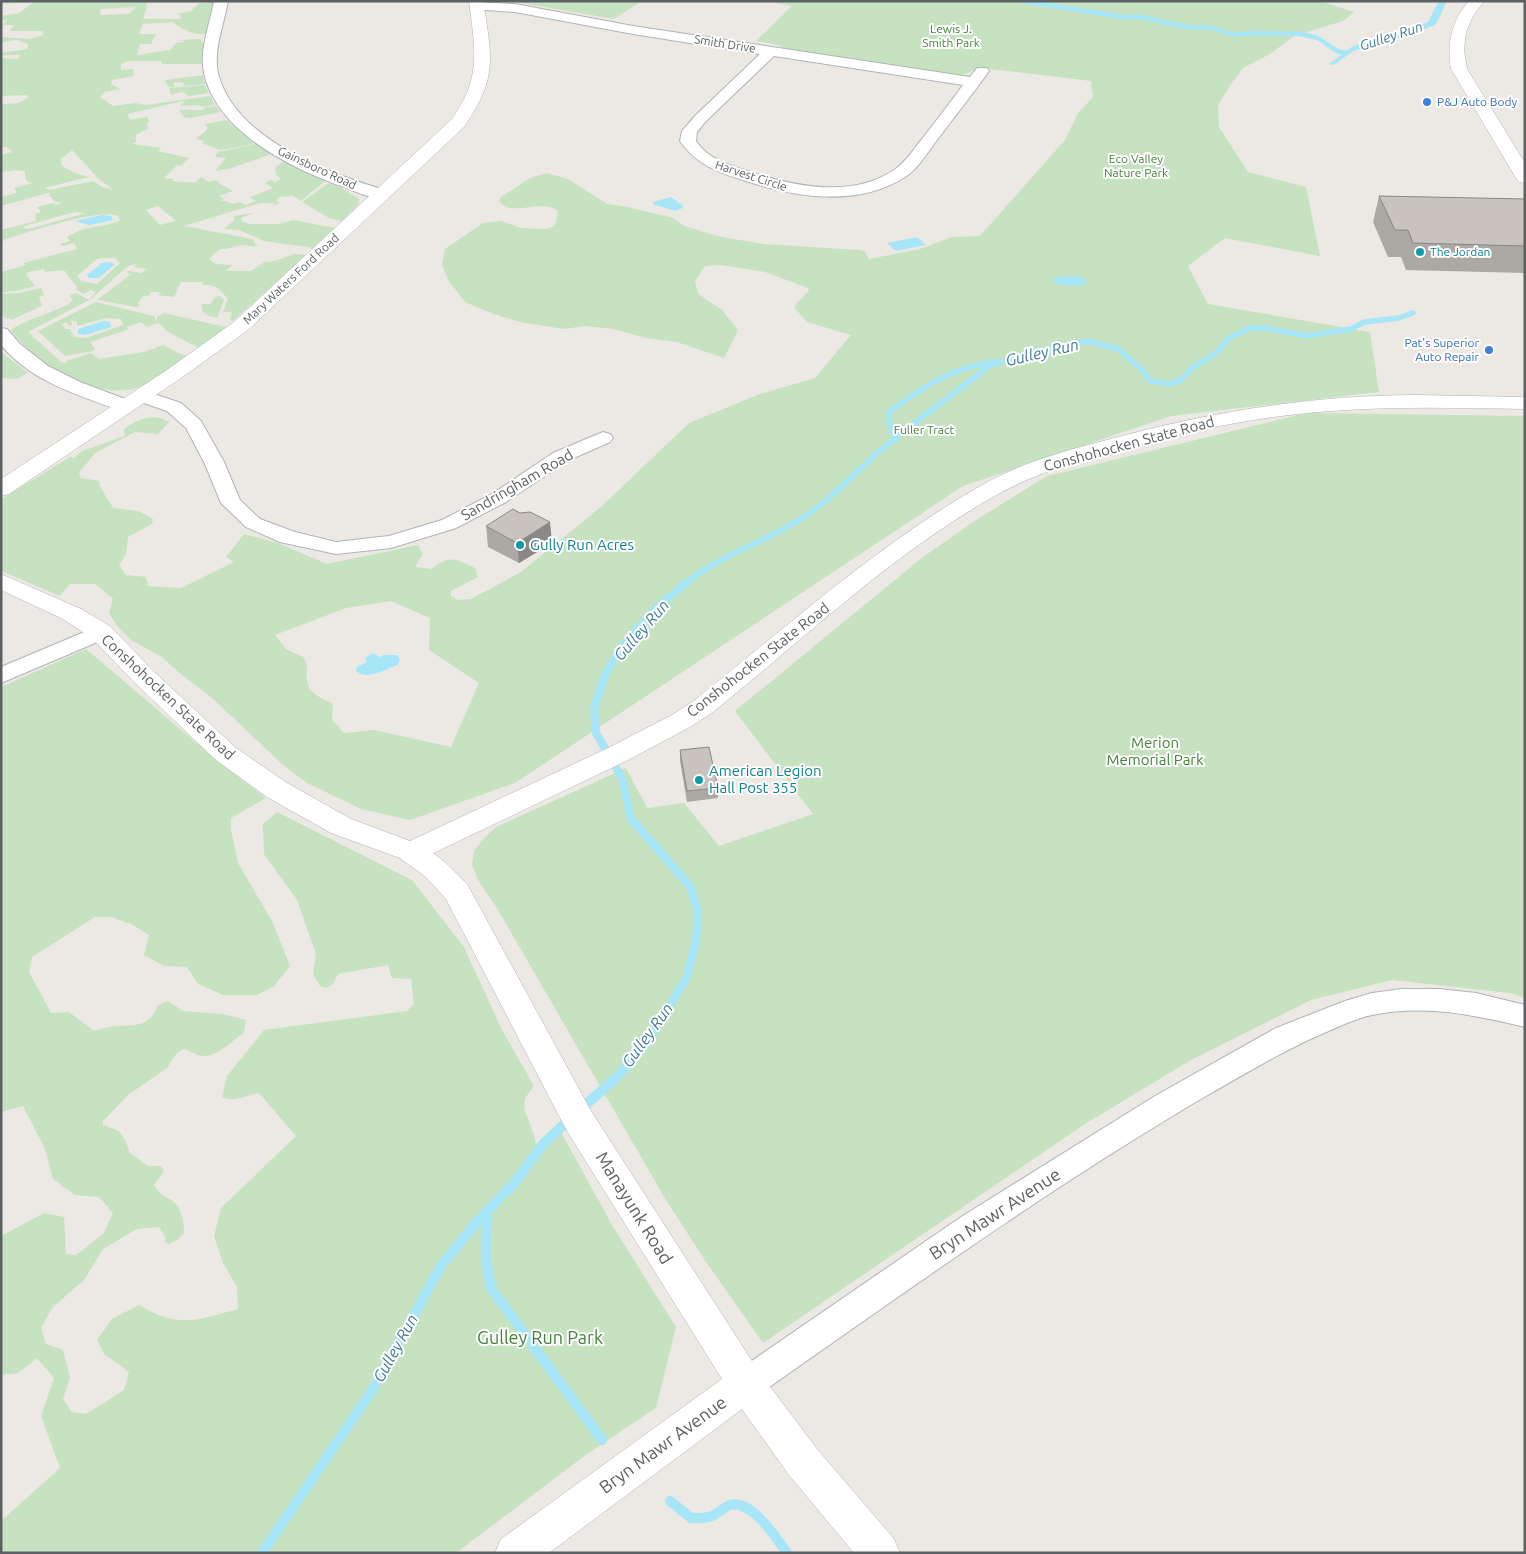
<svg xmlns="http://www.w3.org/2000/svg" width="1526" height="1554" font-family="Ubuntu,sans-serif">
<rect width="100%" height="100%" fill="#ece8e3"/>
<g fill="#c7e2c1" fill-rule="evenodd">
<path d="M1 1H146L147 7 143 19H180L181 16 177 14 191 11 199 3 213 2 206 34C193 35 182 30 173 22L143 24 139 34H156L151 44H140L137 55 170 50 176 43 186 41 176 40 201 39V42L204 43 202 64H162L161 61H128L121 64V70L134 69 133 76 112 80 111 84 120 89 105 92 100 97 113 106 135 103 146 105 210 96 215 105 200 107 201 106 198 105 179 106 184 103 183 101 127 114 130 120 147 117 150 122 146 123 149 128 136 135V142L132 144 161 148 158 151 189 158 181 166 177 165 164 178 174 179 172 181 195 183 201 177 209 182 216 180 218 183 233 191 219 196 224 199 220 201H226L232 204 240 202 246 205 256 201 250 197 273 188 265 183 271 180 275 182 281 179 276 174 275 168 284 161 325 181 301 201 293 196 280 197 276 201 280 203 243 217 241 218 242 221 249 224H279L293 220 335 228 314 248 264 241 239 230 225 229 228 225 234 221V216L253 213 274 205 273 203H260L184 226 253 239 255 244 258 245C252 248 248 245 241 245 233 247 229 249 220 249L209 259 216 264 232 265 226 271H251L264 262 275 261 294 254 306 255 233 321 230 320 232 312H223L228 298C216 288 220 285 202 285L203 282H181L174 297 157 295 162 292H150V295L142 297 138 304 140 305 136 307 97 300 130 275 127 272 128 271 141 273 147 269 134 267 136 264 128 266 91 299 90 298 96 292 90 290 84 294 75 289 78 288 66 273 67 272C61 269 52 271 45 272L44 269 28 272 26 274 35 286 16 291 1 292V272L26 265 23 263 77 249 74 243 63 246 60 244 70 241 67 236C72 235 75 232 81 230 94 226 107 226 120 221L118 216C100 208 33 231 12 237L4 240 1 244V230L36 221 35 214 41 212 37 207 53 203 57 205 62 202H55L49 195 51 193H48L1 206V197L17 193 14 188 33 183 28 182 25 178V171L16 170 1 172V155L12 152 7 147H1V104L18 103 28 98 27 95 1 96V58L17 59 20 55H1V53L27 49 28 44 18 40 1 42V37L30 39 43 35V31H9L14 25H3L7 20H1V16L19 13 34 2 1 4ZM136 7 129 14 100 15 101 9ZM72 150 97 177 113 190 102 187 93 181 50 190 44 188 89 177 75 173 62 166 61 159ZM158 206 175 220V221L160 225 146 210ZM74 212 86 213 29 229 22 228 28 225ZM106 258H115L120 263 97 284 81 281 77 276 97 259Z"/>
<polygon points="510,1 642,1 614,19"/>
<path d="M764 1H1320L1354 12 1343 21 1294 36 1270 54 1243 68 1231 84 1218 105 1219 127 1248 172 1306 187 1320 256 1225 238 1188 266 1208 304 1370 332 1379 392 1171 416 963 486 515 783 410 820 361 809 307 783 283 765 211 697 182 675 162 657 131 640 117 626 109 613 113 599 95 584H70L60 596 1 571V499L70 457 74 458 82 451 125 436 124 429C137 419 154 412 169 422L158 434 135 432 95 453 79 473 81 478 99 481 100 486 113 508 138 511 153 519 152 524 128 537 126 554 119 565 126 575 146 577 148 586 181 588 234 562 226 557 244 534 278 543 327 564 418 545 423 554 415 567 432 569C448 554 457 559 475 568L478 577 451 591V596L458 600 471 599 521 572 602 506 689 423 760 394 815 378 851 335 807 322 794 307 809 290 808 288 765 272 721 265 705 266 695 281 698 294 722 310 738 330 724 358 677 342 646 338 614 329 585 326 564 329 520 322 488 312 465 302 448 280 442 265 445 249 483 223 501 221 521 228 546 229 552 227 556 223 558 211C542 198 511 218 499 201L501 197 530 178 547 173 568 179 607 204 623 206 673 218 684 226 721 237 764 244 858 250 864 251 869 259 920 249 952 237 980 236 1065 140 1078 113 1093 97 1091 81 982 68 961 75 785 50 779 45 756 41 792 6ZM391 601 430 618 429 650 479 683 451 747 374 730 344 733 332 720 333 704C322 698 308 694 307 680 305 669 310 669 303 657L286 649 275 635 346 608Z"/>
<polygon points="203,75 205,84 183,86 184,83 174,82 174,87 169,87 165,80"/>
<polygon points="205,85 209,93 189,96 182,92 171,95 169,88"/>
<path d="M216 106 221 112 190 118 184 117 179 110C188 109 199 112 205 109L203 108Z"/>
<polygon points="227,120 254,143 244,146 220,150 202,143 204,141 196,139 207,130 207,126 204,124"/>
<polygon points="255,144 272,154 228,169 215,171 226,158 216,157 215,156 218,152"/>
<polygon points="329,183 340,187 359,199 358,205 342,221 329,218 302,202"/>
<polygon points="41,288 44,295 39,297 42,306 11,320 10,318 6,319 1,312 1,294 18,293"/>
<path d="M76 293 89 300 28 332 61 362 65 363 66 361 91 353 99 359 144 352 163 345 187 357C173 366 159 378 145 385 100 405 37 366 11 330 24 319 67 309 73 300L70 295Z"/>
<path d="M220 296 224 300 217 318C209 316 200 314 202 304H210L215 297Z"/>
<path d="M96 302 154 316 157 322V317L164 313 226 327 199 348 168 332 158 323 147 327 141 322 127 327 129 329 90 342 95 349 93 351 65 356 38 331ZM106 318 121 319 123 325 86 338 74 337 70 329H65L62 325 66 322 70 326 72 325 71 320 77 322V326Z"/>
<polygon points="1,352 28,373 16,379 1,378"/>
<polygon points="1307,413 1525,416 1525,998 1510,993 1392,980 1311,1000 1191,1060 1085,1124 763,1343 704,1259 666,1200 498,910 478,880 472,864 474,851 484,838 496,827 626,768 647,808 684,803 719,846 813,814 735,711 923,557 976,520 1047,476"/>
<path d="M86 649 213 757 266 798 231 818V829L238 863 273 923 290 966 274 986 257 995H223L198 984 187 967 164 966 144 955 149 935 131 924 110 917H95L32 957 29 972 51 1013 69 1012 94 1031C102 1029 110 1026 118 1026 129 1025 139 1027 149 1019 158 1012 153 1005 168 1001L183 1011 223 1014 246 1020 244 1032C233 1040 214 1061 198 1055 192 1053 190 1050 183 1049L176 1054 167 1068 128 1095 103 1121V1125L119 1131 125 1140 130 1153 148 1166H161L164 1171 154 1185C163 1199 165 1194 175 1203 182 1209 184 1224 184 1233L177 1240 169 1244 165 1242 166 1238 159 1227 137 1229 103 1249 84 1280 53 1307 41 1328 46 1344 63 1350 70 1377 63 1399 72 1412 86 1414 124 1390 129 1372 104 1354 97 1340 112 1319 139 1305C178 1329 197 1320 238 1309L237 1287 223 1263 214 1236 221 1208 296 1136 259 1093C247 1095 234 1103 222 1097L227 1076 264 1030 407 1011 414 1004 411 979 392 978 388 965 338 974 332 985 326 988 320 986 313 974 316 954 297 900 264 854 263 824 277 812 412 880 464 947 501 1028 534 1086 525 1098 524 1109 534 1135 538 1157 561 1132 612 1225 676 1327 656 1408 587 1454 456 1553H1V1521L60 1468 41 1416 54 1378 37 1358 18 1373 1 1375V1236L44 1213 64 1217 66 1254 76 1255 103 1234 113 1213 99 1197 75 1195 53 1179 45 1149 23 1106 1 1112V687Z"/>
</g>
<g fill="#a7e5f8">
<polygon points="1439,1 1447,1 1436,24 1433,26 1353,51 1334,65 1329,64 1353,46 1403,32 1428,22"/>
<polygon points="671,197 682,205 683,208 675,211 653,204 653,202"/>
<polygon points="102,215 111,216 113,220 89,225 75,221"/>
<polygon points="917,237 926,245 896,251 887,243"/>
<polygon points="110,262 115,264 99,278 89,278 87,275 102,263"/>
<path d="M1077 276 1086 279 1087 283C1080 287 1056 287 1052 280L1057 277Z"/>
<polygon points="104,321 110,322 111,327 85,335 78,334 78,329"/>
<path d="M373 653 380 657 385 655H397L400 659 398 665C385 669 368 681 356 671L357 667 367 662 365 658Z"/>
</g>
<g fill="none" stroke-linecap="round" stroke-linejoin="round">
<polyline stroke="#a7e5f8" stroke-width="4.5" points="1021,1 1124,17 1140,17 1187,27 1214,28 1233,35 1256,33 1301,34 1318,38 1337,51 1345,53"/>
<g stroke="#a7e5f8" stroke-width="5.5">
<path d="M895 441 889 421V412C922 388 955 365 997 362"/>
<path d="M685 584C722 553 770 541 810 513 833 496 854 474 875 455 912 424 951 396 989 366L1024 354 1088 341 1118 349 1140 368 1151 381 1170 384 1181 380 1192 368 1216 353 1229 338 1250 328H1266L1306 336 1351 329 1364 322 1399 318 1413 313"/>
</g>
<polyline stroke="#a7e5f8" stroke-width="8" points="668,1008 686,979 696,941 698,912 690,886 631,819 622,778 596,733 594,708 605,675 621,647 656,608 686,583"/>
<g stroke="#a7e5f8" stroke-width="10">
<polyline points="581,1109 618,1076 644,1046 669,1007"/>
<polyline points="487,1211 487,1264 491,1288 602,1440"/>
<path d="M670 1501 691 1518C701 1518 709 1519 717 1513 721 1511 726 1506 730 1505 752 1499 776 1538 787 1553"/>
<polyline points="262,1553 371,1392 441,1266 476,1223 516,1181 543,1144 570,1119"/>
</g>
<defs>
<g id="minor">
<path d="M214 1H228C224 24 213 50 218 73 234 139 330 174 388 191L390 194 388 197C375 201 356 192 344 187 292 169 217 132 204 73 199 50 210 24 214 1Z"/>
<path d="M477 2 515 4 633 26 970 77 977 68H987L989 71C973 94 954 117 937 140 927 153 918 169 905 177 857 208 793 197 743 180 717 172 696 164 680 141L682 131 696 115 760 54 633 34 515 12 472 9 470 6ZM774 56 963 85C950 103 936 121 922 139 913 150 906 162 894 170 851 199 793 186 747 171 728 165 707 158 696 141L697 132 706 121Z"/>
<path d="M1 328 7 329 20 344 48 366 80 382 133 402 136 406 133 410 126 412 119 410C77 395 31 381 1 345Z"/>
<polygon points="142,390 181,403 201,421 224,462 240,500 260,519 295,532 336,542 389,536 442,520 492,494 553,453 603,432 610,434 613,438 610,442 567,461 506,502 456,528 391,548 336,554 280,542 246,527 221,503 204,462 186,428 167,411 135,400 132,396 135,392"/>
<polygon points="101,625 109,627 112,632 109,637 1,683 1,667"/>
<path d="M1402 989H1439L1476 993 1525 1005V1027C1475 1015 1424 1004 1372 1015 1358 1018 1344 1024 1331 1030 1287 1048 1247 1073 1206 1096 1051 1187 905 1292 758 1395L746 1400 734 1395 729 1384 734 1373 961 1217 1155 1096 1276 1028 1345 1001 1372 993Z"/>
</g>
<g id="tertiary">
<path d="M469 1H483C492 58 498 77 464 127L248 330 181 378 9 494 1 496V479L167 370 234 322 452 119C482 77 475 50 469 1Z"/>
<path d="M411 842C434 849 451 868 467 884L591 1111 759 1372 817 1449 894 1539 900 1553H854L789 1475 742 1409 549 1553H495L501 1539 722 1379 567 1131 446 899 426 877 401 859 397 852 401 845Z"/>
</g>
<g id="secondary">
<path d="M1469 1H1484L1473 16 1466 32 1464 50 1467 69 1525 163V183L1519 182 1516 178 1451 69C1447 43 1451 22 1469 1Z"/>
<path d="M1414 395 1525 397V409C1460 408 1395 406 1331 411 1260 416 1191 430 1123 449 1081 460 1038 472 1000 493 895 551 806 637 713 712L690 727 628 760 421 859 411 862 331 833 267 797 216 760 134 682 92 638 63 619 1 590V574L81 609 110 626 152 670 236 748 287 783 351 819 410 841 608 748 672 715 695 700C788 626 878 544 982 485 1021 463 1064 451 1107 440 1209 412 1307 396 1414 395Z"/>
</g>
</defs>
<use href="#minor" stroke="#b0b4b7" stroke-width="2"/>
<use href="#tertiary" stroke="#b0b4b7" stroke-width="1"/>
<use href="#secondary" stroke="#afb4b7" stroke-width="1"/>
<use href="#minor" fill="#fff" fill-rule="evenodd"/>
<use href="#tertiary" fill="#fff" fill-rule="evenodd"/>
<use href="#secondary" fill="#fff" fill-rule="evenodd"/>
</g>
<g fill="#aca8a4">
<polygon points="1379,196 1525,199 1525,273 1406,270 1401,257 1388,257 1373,222"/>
<polygon points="486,526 552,543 519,563 488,547"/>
<polygon points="680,750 718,788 718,798 687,802 680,761"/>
</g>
<polygon fill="#8c8886" points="550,522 552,543 519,563 517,543"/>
<g fill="#c8c3bf" stroke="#8c8886">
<polygon points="1379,196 1525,199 1525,246 1413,243 1408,230 1395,230"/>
<polygon points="513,509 520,513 530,512 550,522 517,543 486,526"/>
<polygon points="709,747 718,788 687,791 680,750"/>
</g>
<g fill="#3f7fe0" stroke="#fff" stroke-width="2">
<circle cx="1427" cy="102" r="5"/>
<circle cx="1489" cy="350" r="5"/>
</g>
<g fill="#0f9aa8" stroke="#fff" stroke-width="2">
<circle cx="1420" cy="252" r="5"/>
<circle cx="520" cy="545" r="5"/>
<circle cx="699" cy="780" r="5"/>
</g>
<g text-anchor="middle" stroke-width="4" stroke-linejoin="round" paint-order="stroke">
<g font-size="12" fill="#46813b" stroke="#fff">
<text x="951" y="33">Lewis J.<tspan x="951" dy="14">Smith Park</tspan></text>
<text x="1136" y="163">Eco Valley<tspan x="1136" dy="14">Nature Park</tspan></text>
<text x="924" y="434">Fuller Tract</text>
</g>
<g font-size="12" fill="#5b6062" stroke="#fff">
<text transform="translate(725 44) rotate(9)" y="4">Smith Drive</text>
<text transform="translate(317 168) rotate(25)" y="4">Gainsboro Road</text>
<text transform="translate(751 176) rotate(18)" y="4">Harvest Circle</text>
<text transform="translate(291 279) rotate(-43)" y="4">Mary Waters Ford Road</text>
</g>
<g font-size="12" fill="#366cbe" stroke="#fff" text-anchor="start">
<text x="1437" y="106">P&amp;J Auto Body</text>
<text x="1479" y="347" text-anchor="end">Pat's Superior<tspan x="1479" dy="14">Auto Repair</tspan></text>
</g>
<g font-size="12" fill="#0d838f" stroke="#fff" text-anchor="start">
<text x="1430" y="256">The Jordan</text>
</g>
<g font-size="14" font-style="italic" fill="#407c97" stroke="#fff">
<text transform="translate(1391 36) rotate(-18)" y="5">Gulley Run</text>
</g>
<g font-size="15" fill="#5b6062" stroke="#fff">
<text transform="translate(1129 444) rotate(-15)" y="5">Conshohocken State Road</text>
<text transform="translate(517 485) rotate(-30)" y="5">Sandringham Road</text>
<text transform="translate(758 660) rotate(-38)" y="5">Conshohocken State Road</text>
<text transform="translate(168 697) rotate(43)" y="5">Conshohocken State Road</text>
</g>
<g font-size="15" fill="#0d838f" stroke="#fff" text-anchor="start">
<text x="530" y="550">Gully Run Acres</text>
<text x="709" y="776">American Legion<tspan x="709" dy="17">Hall Post 355</tspan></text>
</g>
<g font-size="15" fill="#46813b" stroke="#fff">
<text x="1155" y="748">Merion<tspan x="1155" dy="17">Memorial Park</tspan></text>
</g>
<g font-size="16" font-style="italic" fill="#407c97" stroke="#fff">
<text transform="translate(1042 352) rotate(-13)" y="6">Gulley Run</text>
<text transform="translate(641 630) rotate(-49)" y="6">Gulley Run</text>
<text transform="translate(647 1035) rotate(-54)" y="6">Gulley Run</text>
<text transform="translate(395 1348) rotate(-61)" y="6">Gulley Run</text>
</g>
<g font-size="18" fill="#5b6062" stroke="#fff">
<text transform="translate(634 1208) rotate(58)" y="6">Manayunk Road</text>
<text transform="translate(995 1214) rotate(-33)" y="6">Bryn Mawr Avenue</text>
<text transform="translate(663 1445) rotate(-36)" y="6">Bryn Mawr Avenue</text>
</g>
<g font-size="18" fill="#46813b" stroke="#fff">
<text x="540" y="1344">Gulley Run Park</text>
</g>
</g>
<rect width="1526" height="1554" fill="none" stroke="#5b6062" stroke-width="5"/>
</svg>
